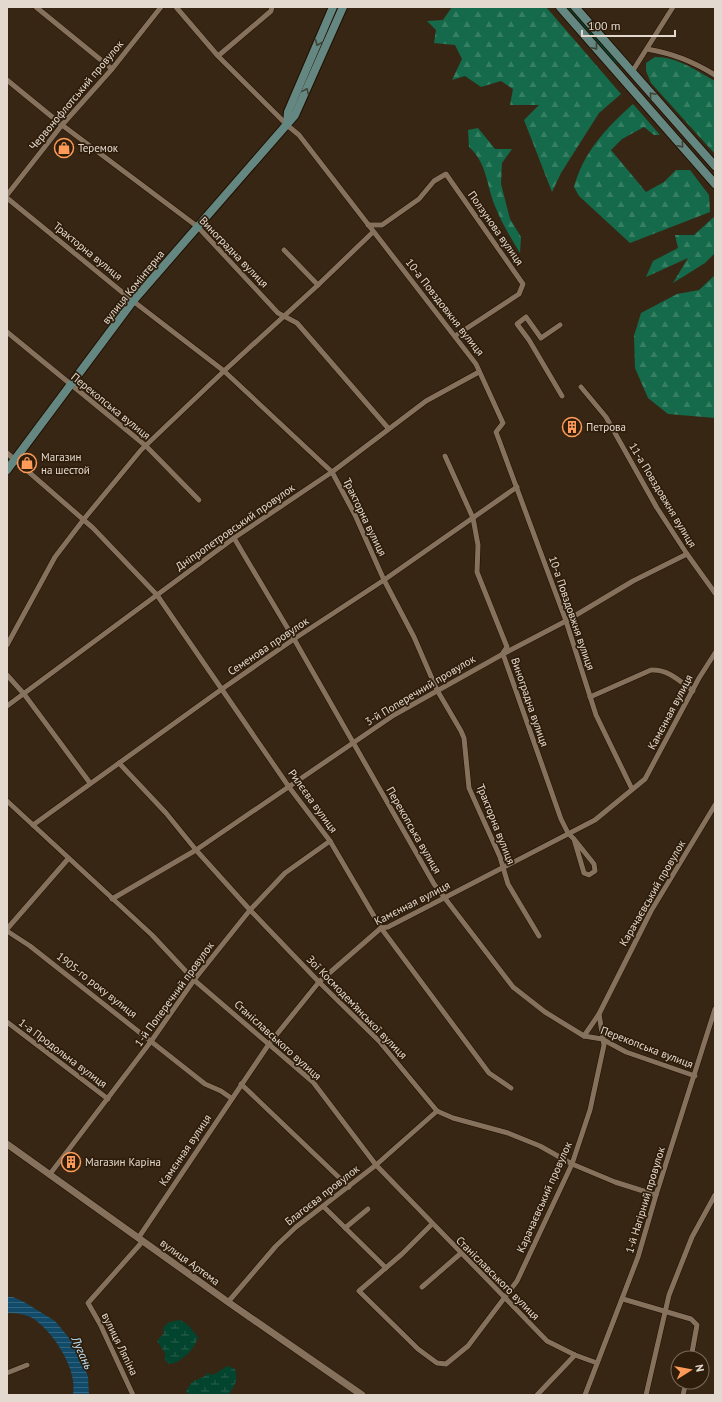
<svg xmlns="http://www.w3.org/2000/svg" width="722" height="1402" font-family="'PT Sans',sans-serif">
<defs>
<pattern id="forest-firs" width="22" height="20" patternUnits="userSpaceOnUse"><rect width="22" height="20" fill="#146a4a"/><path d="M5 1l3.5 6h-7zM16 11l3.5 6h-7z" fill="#367f63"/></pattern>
<pattern id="wetland-marsh" width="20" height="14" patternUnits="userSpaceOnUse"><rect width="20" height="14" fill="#03442e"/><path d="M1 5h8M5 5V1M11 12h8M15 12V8" fill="none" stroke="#285e4b"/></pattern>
<pattern id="water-rules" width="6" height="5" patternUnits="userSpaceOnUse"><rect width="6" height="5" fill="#124b69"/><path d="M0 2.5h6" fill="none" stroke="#34647d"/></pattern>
</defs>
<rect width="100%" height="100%" fill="#382614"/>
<polygon fill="#03442e" points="567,7 571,7 617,60 617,64 614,63"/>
<g fill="url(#forest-firs)">
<polygon points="452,7 546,7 621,94 599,113 561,173 552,192 524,120 539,105 510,105 513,89 501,81 481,87 465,76 452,80 462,59 455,45 434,43 436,30 427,21 443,20"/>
<path d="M655 57C678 57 695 70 715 81V154L651 83 646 71V63Z"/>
<path d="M633 104 660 135H654L644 127 622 139 611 150 646 192 664 182 676 170H690L709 195 710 212 630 243 579 196 574 187C583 153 606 128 633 104Z"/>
<path d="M478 128 495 149H512L502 163 501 184 510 219 521 237 520 253C511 238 501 222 495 206 486 184 487 163 469 147L468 130Z"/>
<polygon points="715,216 715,253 705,263 673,283 688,258 646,277 653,261 678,248 675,235 694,235"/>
<polygon points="715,275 715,418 668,414 648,398 635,368 634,336 641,313 677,294 699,290"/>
</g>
<g fill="url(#wetland-marsh)">
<path d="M180 1320 188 1325 198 1337C196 1348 180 1364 169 1364L165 1360V1353L157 1341 164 1333 163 1328 169 1322Z"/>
<path d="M227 1366 235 1369C239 1381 234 1385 229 1395H189L186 1391 192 1382 205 1376 208 1373 213 1375Z"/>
</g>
<path fill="url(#water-rules)" d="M7 1297H13L24 1302 55 1321 78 1349 88 1377 89 1395H73C78 1370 54 1333 34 1319 26 1314 16 1313 7 1313Z"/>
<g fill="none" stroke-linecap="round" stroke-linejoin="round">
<defs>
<g id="street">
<polyline points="36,7 112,69"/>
<polyline points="176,7 218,56 287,125 299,135 476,364 503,423 496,432 566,621 596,715 632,789"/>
<path d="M647 49C674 54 692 61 715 75"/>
<polyline points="218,56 271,11 272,7"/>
<polyline points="632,72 673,7"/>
<polyline points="7,80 62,125 198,227 278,313 297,323 388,428"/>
<polyline points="7,195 62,125 112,69 161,7"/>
<polyline points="7,198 133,301 224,371 332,472 355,515 384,580 414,637 437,690 461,731 464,738 469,788 500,857 508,884 539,936"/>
<polyline points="368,225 382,225 419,199 434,181 446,174 523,284 519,294 455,336"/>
<polyline points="284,250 318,285"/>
<polyline points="560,325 541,338 526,317 517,324 529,340 562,396"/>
<polyline points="7,332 146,446 199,500"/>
<polyline points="581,387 606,417 657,508 687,554 715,593"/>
<polyline points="7,453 93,528 157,595 289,787 330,841 381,928 489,1073 511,1088"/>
<polyline points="445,456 473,518 478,545 477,572 507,647 503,653"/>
<polyline points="234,538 294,639 434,884 513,987 545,1012 584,1036 602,1039 626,1052 695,1076"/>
<polyline points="7,645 55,557 84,519 141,450 224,371 318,285 373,232"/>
<polyline points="503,654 561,819 568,833 574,839 584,873 589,875 595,871 594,864 574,839"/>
<polyline points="7,675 24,694 90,783"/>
<path d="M590 697 651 670C668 669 680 681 693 691"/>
<polyline points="7,706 234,538 332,472 426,401 479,372"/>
<polyline points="119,763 166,813 196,850 250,910 319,982 379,1041 437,1111 453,1118 508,1133 540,1146 572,1164 615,1182 656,1195"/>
<polyline points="7,801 152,935 194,980 313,1082 376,1165 547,1341 575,1355 597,1363"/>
<polyline points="33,825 222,689 294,639 384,580 517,487"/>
<polyline points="112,899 196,850 394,715 503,654 566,621 633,581 687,554"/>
<polyline points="7,929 68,859"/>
<polyline points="7,931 30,946 205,1084 221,1091 231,1098"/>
<polyline points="7,1022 108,1099"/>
<polyline points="584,1036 599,1014"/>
<polyline points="241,1084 349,1187"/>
<polyline points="50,1174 152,1040 194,980 250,910 285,873 330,841"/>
<polyline points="324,1207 386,1268"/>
<polyline points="432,1224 402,1254 359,1291 418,1349 437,1363 446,1364 468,1346 517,1281 572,1164 590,1110 604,1045 599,1014 651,911 715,805"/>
<polyline points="345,1228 368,1209"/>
<polyline points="139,1237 269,1044 319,982 381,928 388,927 595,820 645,779 699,678 715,653"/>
<polyline points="422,1287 460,1254"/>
<polyline points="623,1299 691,1319 697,1325 691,1358"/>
<polyline points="228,1302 276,1246 296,1227 376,1165 437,1111"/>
<polyline points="7,1373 27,1365"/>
<polyline points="133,1395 100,1324 88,1303 143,1241"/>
<polyline points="537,1395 575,1355"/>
<polyline points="585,1395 638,1257 656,1195 715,1009"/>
<polyline points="646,1395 669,1295 692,1237 715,1195"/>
<polyline points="683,1395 686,1382"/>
</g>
<polyline id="secondary" points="7,1144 228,1302 362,1395"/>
<g id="primary">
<polyline points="560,7 715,184"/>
<polyline points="575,7 715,166"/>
<polyline points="287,124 288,112 333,7"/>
<polyline points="7,470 133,301 295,115 343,7"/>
</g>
</defs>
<use href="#street" stroke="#1f0f01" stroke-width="6"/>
<use href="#secondary" stroke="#1f0f01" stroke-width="8"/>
<use href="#primary" stroke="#1f0f01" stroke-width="10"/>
<use href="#street" stroke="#86715d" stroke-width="5"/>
<use href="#secondary" stroke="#86715d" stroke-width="7"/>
<use href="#primary" stroke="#658782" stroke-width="8"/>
</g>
<defs><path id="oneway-chevron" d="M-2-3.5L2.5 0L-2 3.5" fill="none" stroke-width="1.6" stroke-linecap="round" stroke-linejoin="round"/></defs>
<g stroke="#414234">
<use href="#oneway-chevron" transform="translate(318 43) rotate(113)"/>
<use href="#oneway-chevron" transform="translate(595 47) rotate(49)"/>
<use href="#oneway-chevron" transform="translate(306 91) rotate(-66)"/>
<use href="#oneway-chevron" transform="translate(652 95) rotate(-131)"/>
<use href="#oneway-chevron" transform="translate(681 145) rotate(49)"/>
</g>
<defs>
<symbol id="shop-ring" viewBox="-11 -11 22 22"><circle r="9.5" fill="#2e1d0a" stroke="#fe9b59" stroke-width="1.5"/><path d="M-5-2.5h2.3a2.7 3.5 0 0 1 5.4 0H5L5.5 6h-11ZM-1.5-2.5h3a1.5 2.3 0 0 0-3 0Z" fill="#fe9b59"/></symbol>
<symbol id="building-ring" viewBox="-11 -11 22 22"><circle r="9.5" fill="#2e1d0a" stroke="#fe9b59" stroke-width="1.5"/><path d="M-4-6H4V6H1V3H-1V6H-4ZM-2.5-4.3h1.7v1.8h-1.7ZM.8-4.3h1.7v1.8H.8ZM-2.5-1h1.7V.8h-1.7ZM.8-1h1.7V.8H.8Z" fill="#fe9b59"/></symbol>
</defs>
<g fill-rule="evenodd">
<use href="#shop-ring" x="53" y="137" width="22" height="22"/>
<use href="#building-ring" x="561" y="416" width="22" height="22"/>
<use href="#shop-ring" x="16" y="452" width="22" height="22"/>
<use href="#building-ring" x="60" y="1151" width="22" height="22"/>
</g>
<g text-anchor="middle" stroke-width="3.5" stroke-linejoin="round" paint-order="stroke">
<g font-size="11" fill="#e4d9ce" stroke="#2e1d0a">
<text transform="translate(76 95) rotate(-50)" y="4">Червонофлотський провулок</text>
<text transform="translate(496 228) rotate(55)" y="4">Ползунова вулиця</text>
<text transform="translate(88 251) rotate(39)" y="4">Тракторна вулиця</text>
<text transform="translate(234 252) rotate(46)" y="4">Виноградна вулиця</text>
<text transform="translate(133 287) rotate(-51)" y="4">вулиця Комінтерна</text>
<text transform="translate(445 307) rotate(52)" y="4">10-а Повздовжня вулиця</text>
<text transform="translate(111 406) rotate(39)" y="4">Перекопська вулиця</text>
<text transform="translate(663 495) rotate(59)" y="4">11-а Повздовжня вулиця</text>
<text transform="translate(365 517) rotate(64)" y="4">Тракторна вулиця</text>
<text transform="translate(235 527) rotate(-35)" y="4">Дніпропетровський провулок</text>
<text transform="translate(572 613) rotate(71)" y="4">10-а Повздовжня вулиця</text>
<text transform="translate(268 646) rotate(-34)" y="4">Семенова провулок</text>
<text transform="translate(420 690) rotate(-31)" y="4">3-й Поперечний провулок</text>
<text transform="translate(530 702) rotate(71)" y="4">Виноградна вулиця</text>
<text transform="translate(670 712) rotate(-62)" y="4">Камєнная вулиця</text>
<text transform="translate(313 801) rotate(54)" y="4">Рилєєва вулиця</text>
<text transform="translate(496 824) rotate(68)" y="4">Тракторна вулиця</text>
<text transform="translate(414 830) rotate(60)" y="4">Перекопська вулиця</text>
<text transform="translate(652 893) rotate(-60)" y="4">Карачаєвський провулок</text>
<text transform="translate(412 903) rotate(-27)" y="4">Камєнная вулиця</text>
<text transform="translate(97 985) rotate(38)" y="4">1905-го року вулиця</text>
<text transform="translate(174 994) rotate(-54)" y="4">1-й Поперечний провулок</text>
<text transform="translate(357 1007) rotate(46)" y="4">Зої Космодем’янської вулиця</text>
<text transform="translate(278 1040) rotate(42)" y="4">Станіславського вулиця</text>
<text transform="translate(647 1047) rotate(21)" y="4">Перекопська вулиця</text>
<text transform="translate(63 1053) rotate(37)" y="4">1-а Продольна вулиця</text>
<text transform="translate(185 1150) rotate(-56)" y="4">Камєнная вулиця</text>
<text transform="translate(322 1195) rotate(-38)" y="4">Благоєва провулок</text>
<text transform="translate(544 1197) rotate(-66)" y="4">Карачаєвський провулок</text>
<text transform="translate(645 1200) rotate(-73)" y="4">1-й Нагірний провулок</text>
<text transform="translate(190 1262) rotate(36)" y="4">вулиця Артема</text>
<text transform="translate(498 1278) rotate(45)" y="4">Станіславського вулиця</text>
<text transform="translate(120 1344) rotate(64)" y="4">вулиця Ляпіна</text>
</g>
<g font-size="11" fill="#e4d9ce" stroke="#2e1d0a" text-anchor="start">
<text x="78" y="152">Теремок</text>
<text x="586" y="431">Петрова</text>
<text x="41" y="461">Магазин<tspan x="41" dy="13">на шестой</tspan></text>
<text x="85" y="1166">Магазин Каріна</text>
</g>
<g font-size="12" font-style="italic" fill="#bce0f7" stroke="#2e1d0a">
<text transform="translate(82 1353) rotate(66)" y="4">Лугань</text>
</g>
</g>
<rect width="722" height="1402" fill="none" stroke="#e4d9ce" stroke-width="16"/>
<g transform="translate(690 1370) rotate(79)"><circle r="19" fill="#2e1d0a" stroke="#776858"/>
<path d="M0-3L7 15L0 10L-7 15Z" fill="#fe9b59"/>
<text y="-6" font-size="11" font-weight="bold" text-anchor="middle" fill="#e4d9ce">N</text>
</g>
<path d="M582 30v6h93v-6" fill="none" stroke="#e4d9ce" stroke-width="2"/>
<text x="588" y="30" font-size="12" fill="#e4d9ce" stroke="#2e1d0a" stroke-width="3" paint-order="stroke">100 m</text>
</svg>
